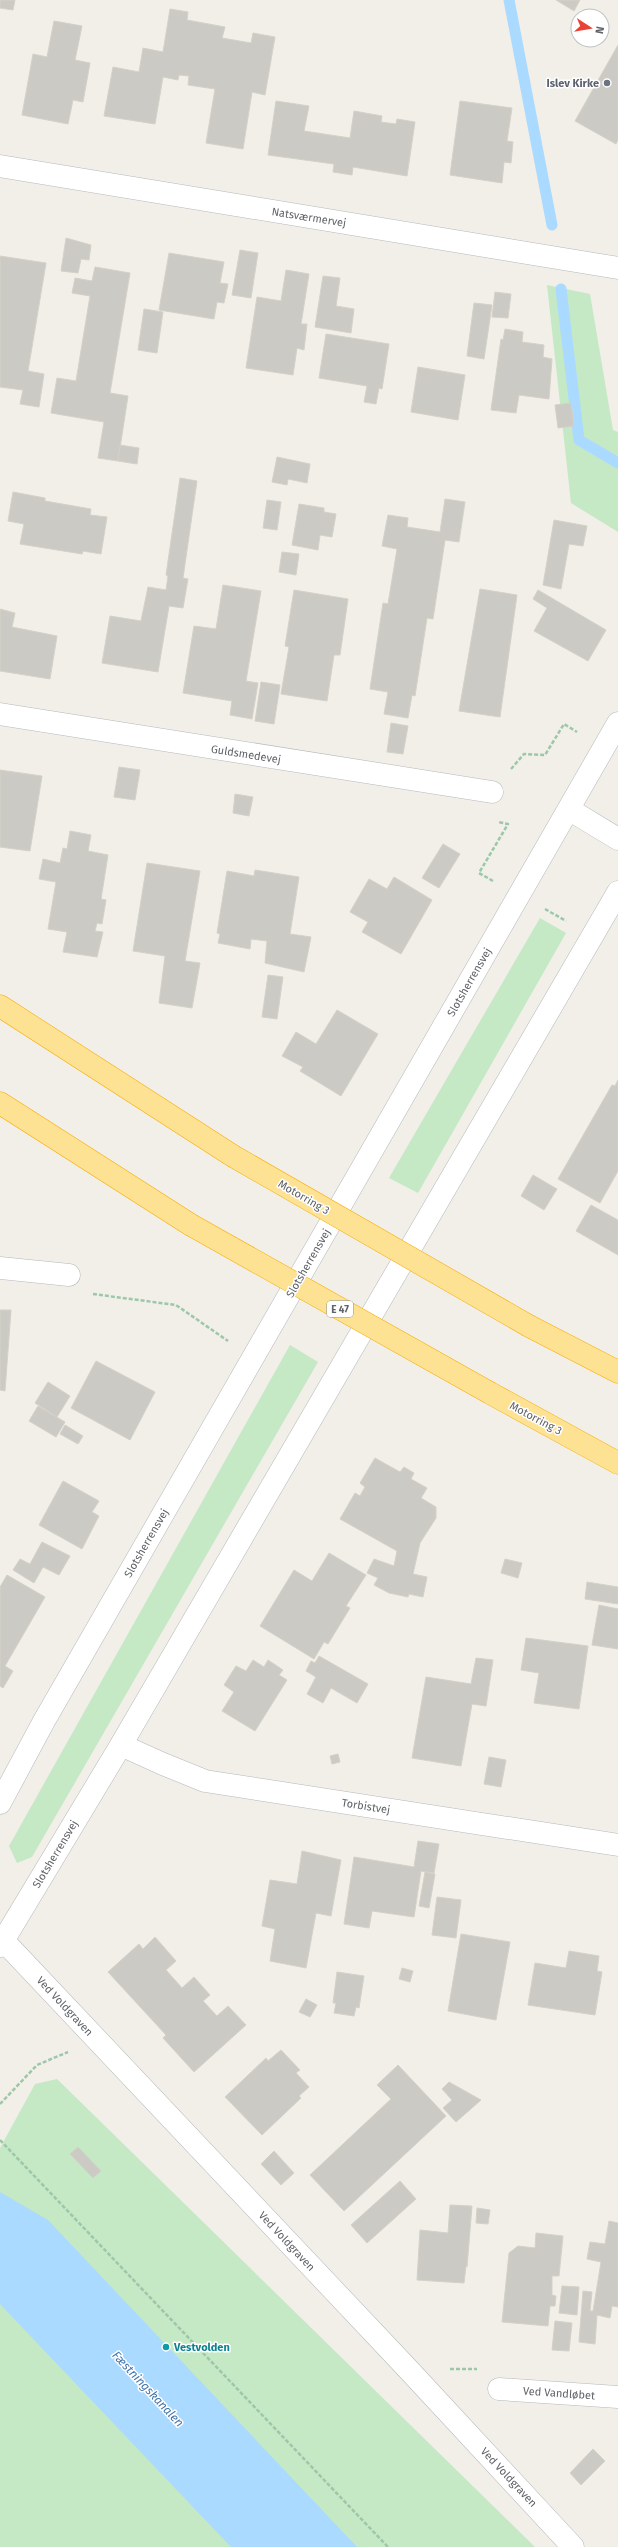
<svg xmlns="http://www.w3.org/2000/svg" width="618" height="2547" font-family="'Fira Sans',sans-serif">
<rect width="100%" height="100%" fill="#f1efe8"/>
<g fill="#c5e8c5">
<polygon points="547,285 590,294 613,430 618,432 618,532 571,503"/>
<polygon points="540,918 566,933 418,1193 389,1178"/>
<polygon points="290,1345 318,1362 32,1857 17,1863 9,1846"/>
<polygon points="57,2079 535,2547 0,2547 0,2148 35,2084"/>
</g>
<polygon fill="#aadaff" points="0,2192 48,2220 357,2547 231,2547 0,2304"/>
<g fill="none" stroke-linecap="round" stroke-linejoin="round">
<g stroke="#aadaff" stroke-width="11">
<polyline points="509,0 552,225"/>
<polyline points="561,289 579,440 618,463"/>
</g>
</g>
<g fill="#cccac5" stroke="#d6d1c6">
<polygon points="0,0 15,0 13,10 0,8"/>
<polygon points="556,0 580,0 574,11"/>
<polygon points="170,9 188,12 187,20 225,27 222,38 251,43 253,33 275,37 265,95 252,92 243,149 206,143 215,89 188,85 189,76 179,75 178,80 163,77 155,124 104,116 113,67 139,72 143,48 163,52"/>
<polygon points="54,21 82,26 75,60 90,63 83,102 73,100 68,124 22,115 33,54 47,57"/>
<polygon points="618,45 618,140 616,144 575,121"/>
<polygon points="276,101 309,106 304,131 350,138 354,111 382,116 381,122 396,124 397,119 415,122 407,176 353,167 352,175 333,172 334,164 268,155"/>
<polygon points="460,101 512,108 507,141 513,142 511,163 504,162 502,183 450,175"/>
<polygon points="66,238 91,245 89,260 81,259 78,273 61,271"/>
<polygon points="240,250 258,253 251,298 232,295"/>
<polygon points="169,253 224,262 220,283 228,284 224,303 217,302 214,319 159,310"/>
<polygon points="0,256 46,263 28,371 44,374 39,407 20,404 23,390 0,387"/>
<polygon points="95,267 130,273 110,393 128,396 118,461 98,458 104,422 51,413 57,378 76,381 90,296 72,293 75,278 92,281"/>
<polygon points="286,270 309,274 301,324 307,324 304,350 297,348 293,375 246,368 257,297 281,301"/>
<polygon points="323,276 340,278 336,306 354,309 351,333 315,327"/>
<polygon points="495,292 511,294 508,318 492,317"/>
<polygon points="474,303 492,305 484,359 467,356"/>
<polygon points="144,309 163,312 157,353 138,350"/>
<polygon points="505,329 523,332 522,342 544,345 543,357 552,359 549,399 519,395 516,413 491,410 501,339 503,340"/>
<polygon points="326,334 389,344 382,389 379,388 376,404 364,402 367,386 319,378"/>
<polygon points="418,367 465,375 458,420 411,412"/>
<polygon points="571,403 574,426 558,428 555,405"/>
<polygon points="120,445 139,448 137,464 118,461"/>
<polygon points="277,457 310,464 307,483 288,479 287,485 272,482"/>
<polygon points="180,478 197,481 183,578 188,579 183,608 169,606 158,672 102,663 110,616 141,621 148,587 166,590 168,576 166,575"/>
<polygon points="13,492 45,498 45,501 91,509 90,515 107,517 101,554 83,551 82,554 20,544 24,524 8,521"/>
<polygon points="445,499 465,502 459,542 445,540 433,619 427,618 415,696 412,695 408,718 384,714 388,692 370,689 383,603 388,604 397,549 382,546 388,515 408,518 407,527 440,532"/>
<polygon points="267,500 281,502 277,530 263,528"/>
<polygon points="299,504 324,508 324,512 336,514 332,537 320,535 318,550 292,545"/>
<polygon points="554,520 587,526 583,546 569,544 561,589 543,585"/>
<polygon points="282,552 299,554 296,575 279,572"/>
<polygon points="223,585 261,591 246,681 258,683 252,719 230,715 232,701 183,693 194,626 216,629"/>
<polygon points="480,589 517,595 500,717 459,711"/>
<polygon points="294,590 348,599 340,655 334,655 327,701 281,694 289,647 285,646"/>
<polygon points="538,590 606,630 588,661 534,631 547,608 533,599"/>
<polygon points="0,609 15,613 12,627 57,636 50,679 0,671"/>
<polygon points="261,682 280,685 274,724 255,721"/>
<polygon points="391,723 408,726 403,754 387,752"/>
<polygon points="119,767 140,770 135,800 114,797"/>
<polygon points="0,770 42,776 30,851 0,847"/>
<polygon points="235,794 253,797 249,816 233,813"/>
<polygon points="70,831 91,835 88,851 108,855 101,899 106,900 102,924 97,923 95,931 103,932 97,957 63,952 67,932 48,929 56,882 39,879 43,859 60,863 63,848 67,849"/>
<polygon points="443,844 460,854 439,888 422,878"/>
<polygon points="147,863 200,871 185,961 200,963 192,1008 159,1003 165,956 133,951"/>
<polygon points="255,870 299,877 290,934 311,937 304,972 265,963 267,941 251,939 250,949 218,943 220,934 217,933 227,871 254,876"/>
<polygon points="394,877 432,900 401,954 362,932 368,922 350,912 369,879 387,889"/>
<polygon points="268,975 283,977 277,1019 262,1017"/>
<polygon points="337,1010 378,1034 341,1096 300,1071 303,1067 282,1056 296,1032 316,1044"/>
<polygon points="618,1080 618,1171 600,1203 558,1179 612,1085 615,1086"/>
<polygon points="533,1175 557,1189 544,1210 521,1196"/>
<polygon points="591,1205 618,1220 618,1255 576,1231"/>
<polygon points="0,1310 11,1310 5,1391 0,1390"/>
<polygon points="96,1361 155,1392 130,1440 71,1408"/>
<polygon points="48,1382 70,1396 57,1417 35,1403"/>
<polygon points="38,1406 65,1422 56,1437 29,1421"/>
<polygon points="65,1425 83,1436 78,1444 60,1434"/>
<polygon points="375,1458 400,1472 404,1467 414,1473 411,1479 427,1488 421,1498 436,1507 436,1518 420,1543 413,1574 427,1577 423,1597 409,1594 408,1597 389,1593 374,1585 378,1578 367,1573 374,1559 394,1566 397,1551 340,1519 355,1493 360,1496 365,1487 360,1483"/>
<polygon points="63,1481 99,1501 92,1512 99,1516 82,1549 39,1525"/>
<polygon points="42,1542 70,1556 59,1575 43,1567 34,1583 13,1570 20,1559 30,1564"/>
<polygon points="329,1553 366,1575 346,1606 350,1608 328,1644 324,1642 314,1659 260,1626 294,1570 312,1581"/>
<polygon points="505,1559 522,1563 518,1578 501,1573"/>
<polygon points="7,1575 45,1597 5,1666 13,1671 3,1688 0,1686 0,1587"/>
<polygon points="587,1582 618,1587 618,1604 585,1599"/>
<polygon points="599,1605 618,1609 618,1649 592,1645"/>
<polygon points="526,1638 588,1646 579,1709 534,1703 539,1673 521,1670"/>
<polygon points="319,1656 368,1684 357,1703 331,1688 323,1703 307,1694 316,1677 306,1671 311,1661 315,1663"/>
<polygon points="476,1658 493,1660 486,1706 472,1704 461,1766 412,1758 426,1677 471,1684"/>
<polygon points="253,1660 264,1667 268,1660 283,1670 279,1675 287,1680 255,1731 222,1711 234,1692 224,1685 236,1666 246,1671"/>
<polygon points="338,1754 340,1762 332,1764 330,1756"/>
<polygon points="489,1757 506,1760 501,1787 484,1784"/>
<polygon points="418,1841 439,1844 434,1873 421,1871 414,1917 372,1911 369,1928 344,1924 354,1857 414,1867"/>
<polygon points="302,1851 341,1860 331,1916 316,1913 306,1968 270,1961 275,1929 262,1926 270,1880 297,1884"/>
<polygon points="425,1872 435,1874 429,1908 419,1906"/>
<polygon points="437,1897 461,1900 456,1938 432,1935"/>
<polygon points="461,1934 510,1942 496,2020 448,2011"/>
<polygon points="155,1937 176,1961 166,1970 182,1988 194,1977 210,1995 203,2001 217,2016 228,2006 246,2025 194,2072 163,2038 166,2035 108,1972 139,1944 143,1949"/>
<polygon points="569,1951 599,1956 597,1971 602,1972 595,2015 528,2005 535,1963 566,1968"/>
<polygon points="402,1968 413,1971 410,1982 399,1979"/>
<polygon points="337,1972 364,1976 359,2008 356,2007 354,2016 334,2013 336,2003 333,2003"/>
<polygon points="306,1999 317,2005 310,2017 299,2012"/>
<polygon points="281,2050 300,2070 296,2073 309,2087 299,2096 301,2098 262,2135 225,2097 266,2058 268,2061"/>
<polygon points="398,2065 446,2116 344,2211 310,2175 391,2099 377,2085"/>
<polygon points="449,2082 481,2100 456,2122 443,2108 452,2100 442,2089"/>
<polygon points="78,2147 101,2171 93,2178 70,2154"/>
<polygon points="274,2151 294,2173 281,2185 261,2164"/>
<polygon points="400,2181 416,2199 367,2243 351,2225"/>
<polygon points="450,2205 472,2206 467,2267 466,2266 464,2283 417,2280 420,2230 448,2233"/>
<polygon points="477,2208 490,2210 488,2224 476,2223"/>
<polygon points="609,2221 618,2223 618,2307 612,2306 610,2318 597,2315 595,2344 579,2342 583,2291 592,2292 590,2311 593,2311 601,2262 587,2259 590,2242 605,2244"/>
<polygon points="536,2233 563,2236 559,2276 552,2276 552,2295 556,2296 555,2306 550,2306 548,2326 502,2322 509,2253 518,2246 535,2248"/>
<polygon points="562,2286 579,2287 577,2315 559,2313"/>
<polygon points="555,2321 572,2323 569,2351 552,2350"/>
<polygon points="593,2449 605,2461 581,2485 570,2473"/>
</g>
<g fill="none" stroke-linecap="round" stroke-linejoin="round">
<defs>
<g id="minor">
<polyline points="0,166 618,268"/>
<polyline points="0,714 492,792"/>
<polyline points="570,810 618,839"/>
<polyline points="0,1268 69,1275"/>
<polyline points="121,1745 163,1764 205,1781 618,1845"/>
<polyline points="0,1937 407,2368 573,2547"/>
<polyline points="499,2389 618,2397"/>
</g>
<g id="tertiary">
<polyline points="0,1803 44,1721 618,723"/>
<polyline points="0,1946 121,1745 618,892"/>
</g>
<g id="motorway">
<polyline points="0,1006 233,1156"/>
<polyline points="0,1103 191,1225"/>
<polyline points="529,1326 618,1372"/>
<polyline points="490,1393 618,1463"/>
</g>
</defs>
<use href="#minor" stroke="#b5b8bc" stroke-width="23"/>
<use href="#tertiary" stroke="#b5b8bc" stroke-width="23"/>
<use href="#motorway" stroke="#f9ab00" stroke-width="23"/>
<g stroke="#9cc7a9" stroke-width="2.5" stroke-dasharray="4 2" stroke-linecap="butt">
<polyline points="511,769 524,754 545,755 564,724 577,732"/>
<polyline points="493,881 479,873 508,824 498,822"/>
<polyline points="545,909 566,921"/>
<polyline points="93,1294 176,1305 228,1341"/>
<polyline points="0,2104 37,2065 68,2052"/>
<polyline points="0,2140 388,2547"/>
<polyline points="450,2369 477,2369"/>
</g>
<use href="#minor" stroke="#fff" stroke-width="22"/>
<use href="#tertiary" stroke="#fff" stroke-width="22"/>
<use href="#motorway" stroke="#fde293" stroke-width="22"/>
<defs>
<g id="motorway-bridge">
<polyline points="233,1156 529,1326"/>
<polyline points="191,1225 490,1393"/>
</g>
</defs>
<use href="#motorway-bridge" stroke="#f9ab00" stroke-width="23" stroke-linecap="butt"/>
<use href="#motorway-bridge" stroke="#fde293" stroke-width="22"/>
</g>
<circle fill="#6b7280" stroke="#fff" stroke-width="1.5" cx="607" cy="83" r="4"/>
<circle fill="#0f9aa8" stroke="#fff" stroke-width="1.5" cx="166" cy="2347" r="4"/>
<g text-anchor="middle" stroke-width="3" stroke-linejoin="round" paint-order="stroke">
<rect fill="#fff" stroke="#8f9295" stroke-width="1" x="327" y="1301" width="26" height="16" rx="3"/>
<g font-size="10" font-weight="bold" fill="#5f6368">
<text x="340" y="1313">E 47</text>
</g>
<g font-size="11" font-weight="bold" fill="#5b616d" stroke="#fff" text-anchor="end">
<text x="599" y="87">Islev Kirke</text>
</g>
<g font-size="11" fill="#5f6368" stroke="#fff">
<text transform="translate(309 217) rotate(9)" y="4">Natsværmervej</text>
<text transform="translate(246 754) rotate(9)" y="4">Guldsmedevej</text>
<text transform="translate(469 982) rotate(-60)" y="4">Slotsherrensvej</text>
<text transform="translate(304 1197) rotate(30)" y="4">Motorring 3</text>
<text transform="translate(308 1263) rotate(-60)" y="4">Slotsherrensvej</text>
<text transform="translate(536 1418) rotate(28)" y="4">Motorring 3</text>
<text transform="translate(146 1543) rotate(-60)" y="4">Slotsherrensvej</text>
<text transform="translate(366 1806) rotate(9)" y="4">Torbistvej</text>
<text transform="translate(55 1854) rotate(-59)" y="4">Slotsherrensvej</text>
<text transform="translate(65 2006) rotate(47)" y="4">Ved Voldgraven</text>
<text transform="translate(287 2241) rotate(47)" y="4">Ved Voldgraven</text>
<text transform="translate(559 2393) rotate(4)" y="4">Ved Vandløbet</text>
<text transform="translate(509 2477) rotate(47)" y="4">Ved Voldgraven</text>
</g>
<g font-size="11" font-weight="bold" fill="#0d838f" stroke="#fff" text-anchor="start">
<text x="174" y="2351">Vestvolden</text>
</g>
<g font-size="12" font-style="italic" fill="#4174aa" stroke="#fff">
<text transform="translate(148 2389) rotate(47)" y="4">Fæstningskanalen</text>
</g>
</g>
<g transform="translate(590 28) rotate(102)"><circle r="19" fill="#ffffff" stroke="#bfc1c3"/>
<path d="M0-3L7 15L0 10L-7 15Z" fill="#ea4335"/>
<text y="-6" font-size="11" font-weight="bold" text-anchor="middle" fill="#5f6368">N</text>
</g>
</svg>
